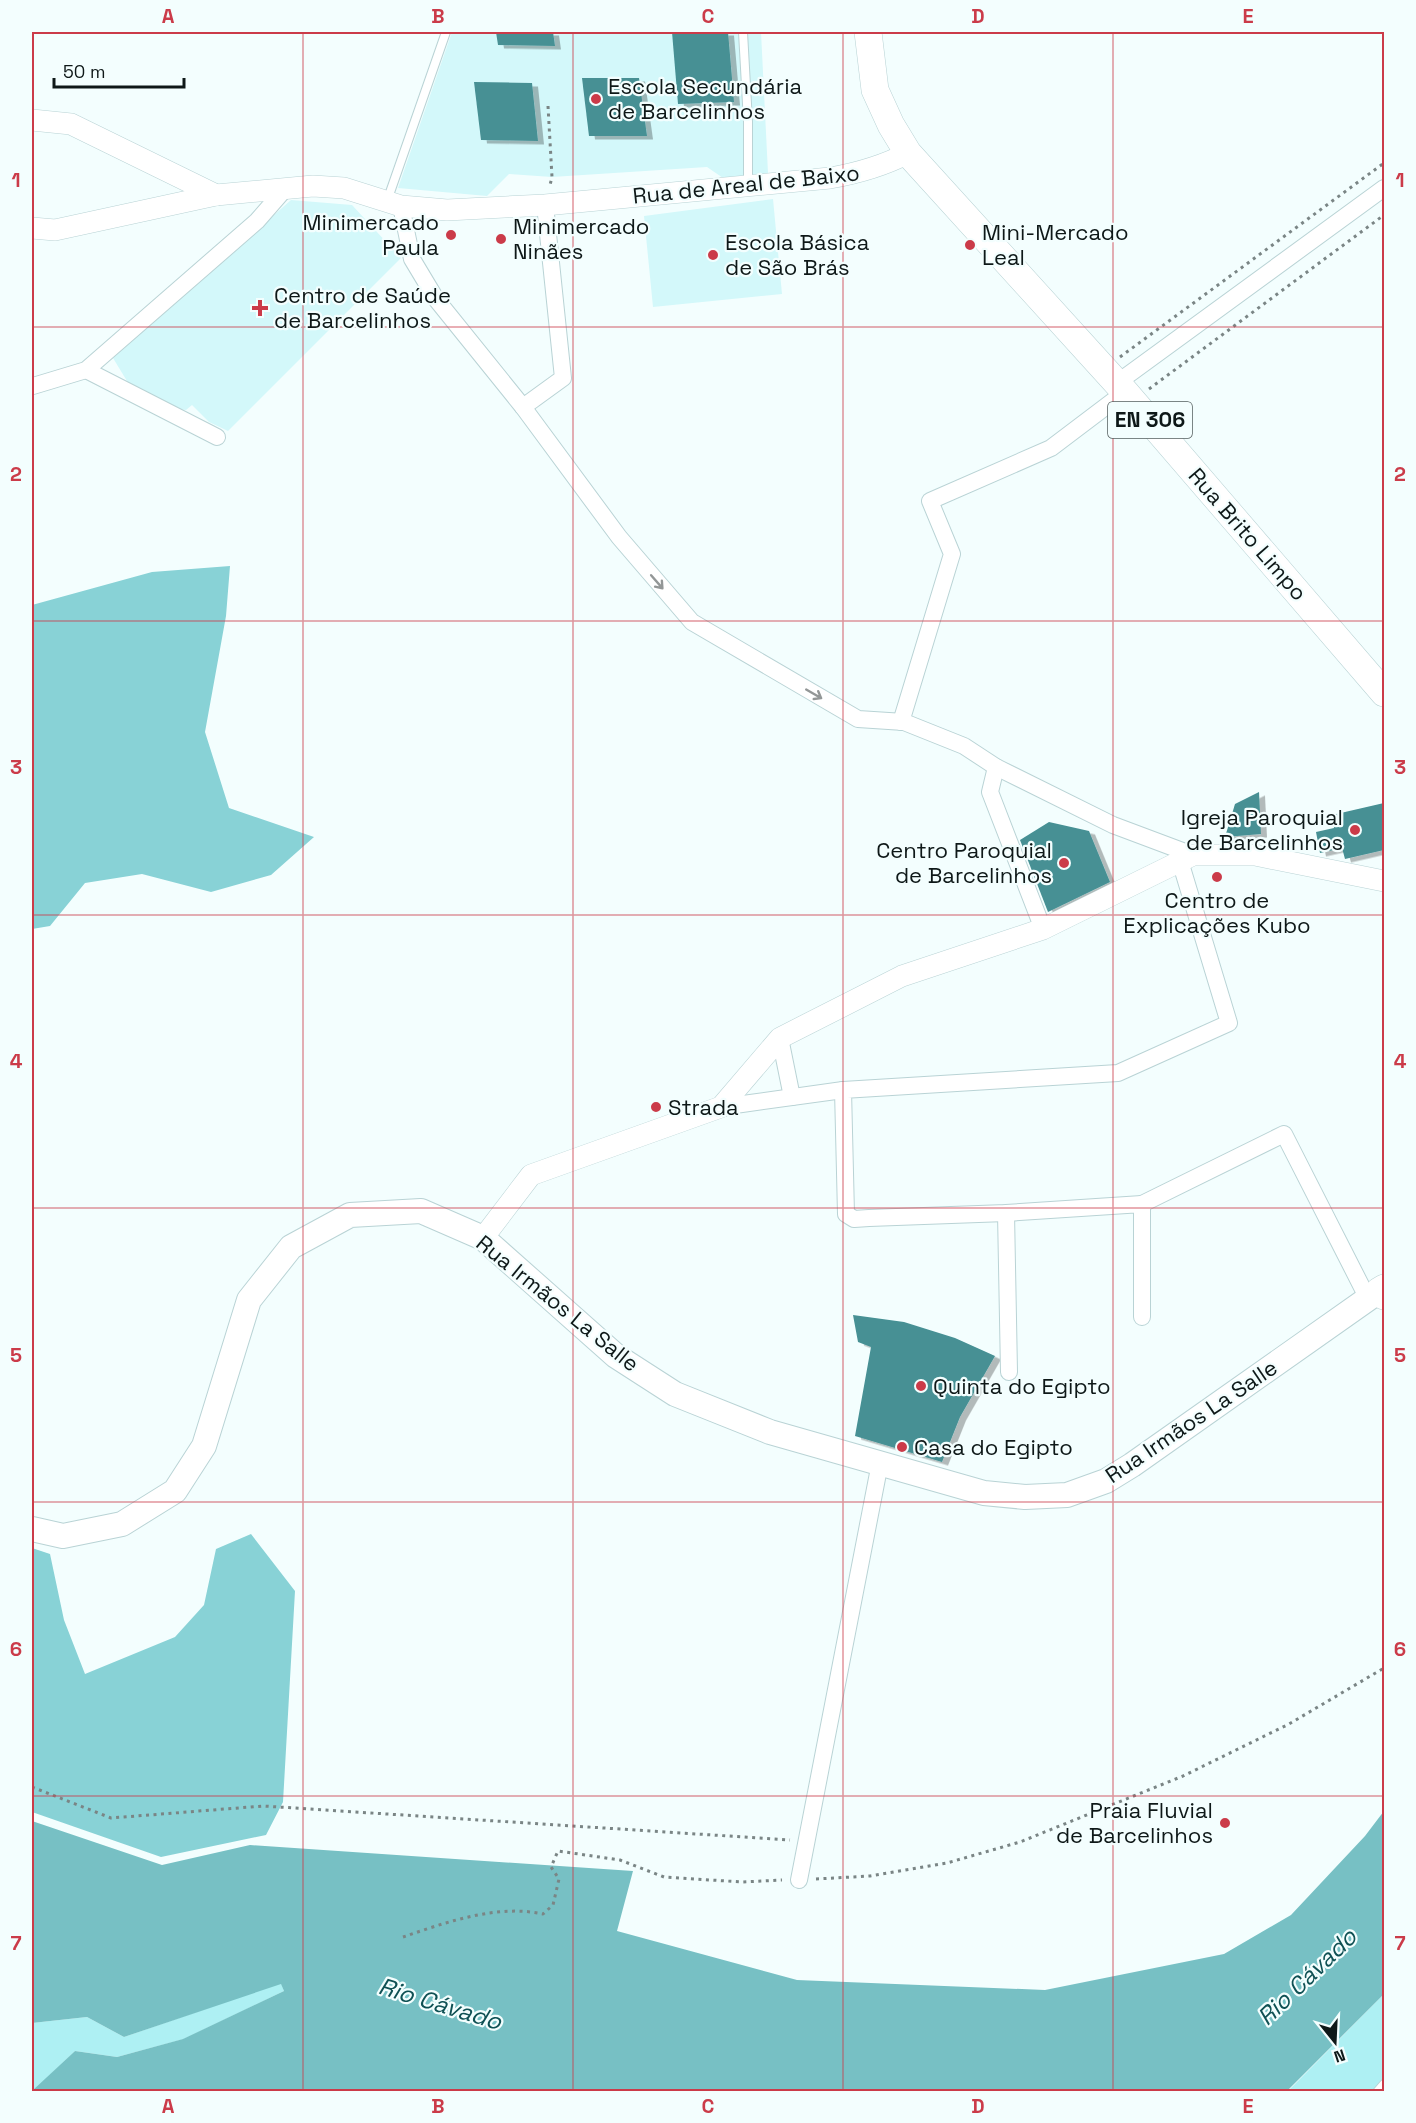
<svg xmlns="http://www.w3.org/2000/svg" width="1416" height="2123" font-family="'Space Grotesk',sans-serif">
<defs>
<filter id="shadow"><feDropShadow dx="6" dy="3.5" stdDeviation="0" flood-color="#0004"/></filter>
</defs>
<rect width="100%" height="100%" fill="#f3fefe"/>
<g fill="#d3f8fa">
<polygon points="452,32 761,32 768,173 726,180 707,167 552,177 509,174 487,196 398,188"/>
<polygon points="773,199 782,294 653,307 644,216"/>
<polygon points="291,200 352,205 401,258 228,431 209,422 192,405 186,410 177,409 130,386 113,358"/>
</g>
<g fill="#aef0f3">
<polygon points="281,1983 284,1991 184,2039 117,2057 75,2051 32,2092 32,2023 87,2017 124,2037"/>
<polygon points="1384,1994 1384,2091 1287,2092"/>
</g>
<g fill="#88d2d6">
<polygon points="230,566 226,616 205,732 229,808 314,837 271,875 211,892 142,874 85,883 50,926 32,929 32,605 152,572"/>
<polygon points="251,1534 295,1591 283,1802 266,1835 161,1857 32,1812 32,1548 50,1554 64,1620 85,1674 175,1637 204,1605 216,1549"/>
</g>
<polygon fill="#77c0c4" points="1384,1811 1384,1994 1287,2091 32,2091 75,2051 117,2057 183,2039 284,1991 281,1984 124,2037 87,2017 32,2023 32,1821 162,1865 250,1845 633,1871 617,1931 797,1980 1045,1990 1224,1954 1291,1915 1365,1836"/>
<g fill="#469094" filter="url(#shadow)">
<polygon points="496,32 553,32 555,46 498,45"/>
<polygon points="672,32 728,32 734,102 678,104"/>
<polygon points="582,78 639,78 647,136 589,136"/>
<polygon points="474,82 532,83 538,141 481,140"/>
<polygon points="1259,792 1261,834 1225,837 1235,804"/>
<polygon points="1384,803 1384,850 1345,859 1342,848 1320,853 1316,832 1334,828 1332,815"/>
<polygon points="1049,822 1089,831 1110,882 1048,912 1020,840"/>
<polygon points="853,1315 904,1322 955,1338 995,1356 960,1417 942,1462 855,1436 871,1347 858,1342"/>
</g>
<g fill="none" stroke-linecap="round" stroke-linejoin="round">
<defs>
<g id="service">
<polyline points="743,32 748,122 748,185"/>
<polyline points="387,201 446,32"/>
<polyline points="1377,2092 1384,2084"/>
</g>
<g id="minor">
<polyline points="401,206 412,259 436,299 523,407 619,537 692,622 858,719 904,722 964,746 996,767 1113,825 1193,855"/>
<polyline points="86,370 217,437"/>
<polyline points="1117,383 1384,188"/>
<polyline points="33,386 86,370 257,221 284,190"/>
<polyline points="523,407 563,378 545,205"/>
<polyline points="901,722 952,554 930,501 1051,448 1125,392"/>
<polyline points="996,767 990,792 1043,929"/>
<polyline points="780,1038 792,1097"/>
<polyline points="721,1107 843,1090"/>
<polyline points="1142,1204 1284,1134 1368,1299"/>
<polyline points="1006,1213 1009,1372"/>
<polyline points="1142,1317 1142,1204 1006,1213 869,1218 854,1219 846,1214 843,1090 1118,1073 1229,1023 1180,861"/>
<polyline points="799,1880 880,1463"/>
</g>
<g id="tertiary">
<polyline points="32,120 71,124 216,195"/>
<path d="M32 228 55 230 216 195 313 186 344 188 401 206 447 210 545 205 830 178C859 173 883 166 908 153"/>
<polyline points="483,1238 531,1175 721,1107 780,1038 902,976 1043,929 1193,855 1255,855 1384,881"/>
</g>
<polyline id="secondary" points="32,1529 63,1536 122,1524 175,1491 204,1446 249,1300 291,1247 350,1215 421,1211 483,1238 616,1356 675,1394 770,1432 984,1493 1025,1497 1067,1495 1106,1481 1132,1465 1379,1291"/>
<g id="primary">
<polyline points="868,32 875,90 891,125 908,153 1125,392 1384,693"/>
<polyline points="1384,1288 1379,1291 1384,1296"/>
</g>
</defs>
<use href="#service" stroke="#b9d3d5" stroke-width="10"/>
<use href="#minor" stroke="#b9d3d5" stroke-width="18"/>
<use href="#tertiary" stroke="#b9d3d5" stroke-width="22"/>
<use href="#secondary" stroke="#b9d3d5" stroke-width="26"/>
<use href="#primary" stroke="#b9d3d5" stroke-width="28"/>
<g stroke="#7a8585" stroke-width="3" stroke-dasharray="3 4.5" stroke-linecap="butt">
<polyline points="548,106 552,177 550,185"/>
<polyline points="1120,357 1384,163"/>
<polyline points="1149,389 1384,215"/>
<polyline points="32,1787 111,1818 263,1806 790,1840"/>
<polyline points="816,1879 870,1876 947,1863 1020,1842 1183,1776 1289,1724 1384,1668"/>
<path d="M403 1937C447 1922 497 1904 543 1914L553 1905 559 1879 551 1867 558 1851 620 1860 664 1877 742 1882 782 1880"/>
</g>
<use href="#service" stroke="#fff" stroke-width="8"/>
<use href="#minor" stroke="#fff" stroke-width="16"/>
<use href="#tertiary" stroke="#fff" stroke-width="21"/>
<use href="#secondary" stroke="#fff" stroke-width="24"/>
<use href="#primary" stroke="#fff" stroke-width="27"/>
</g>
<defs><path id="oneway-shaft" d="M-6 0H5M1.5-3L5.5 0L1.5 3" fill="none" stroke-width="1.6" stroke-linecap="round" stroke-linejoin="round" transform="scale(1.5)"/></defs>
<g stroke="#939797">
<use href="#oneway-shaft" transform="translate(657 582) rotate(49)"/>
<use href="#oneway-shaft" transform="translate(814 694) rotate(30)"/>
</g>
<path fill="none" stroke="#cb3b49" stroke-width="1.5" stroke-opacity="0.55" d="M303 32V2092M573 32V2092M843 32V2092M1113 32V2092M32 327H1384M32 621H1384M32 915H1384M32 1208H1384M32 1502H1384M32 1796H1384"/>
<g fill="#cb3b49" stroke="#f3fefe" stroke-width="2">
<circle cx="596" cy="99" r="6"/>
<circle cx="451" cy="235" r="6"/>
<circle cx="501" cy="239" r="6"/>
<circle cx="970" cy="245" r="6"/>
<circle cx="713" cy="255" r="6"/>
<path d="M257 299h6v6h6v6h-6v6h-6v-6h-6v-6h6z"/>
<circle cx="1355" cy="830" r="6"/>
<circle cx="1064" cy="863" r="6"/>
<circle cx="1217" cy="877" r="6"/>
<circle cx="656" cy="1107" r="6"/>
<circle cx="921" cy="1386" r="6"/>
<circle cx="902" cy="1447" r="6"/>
<circle cx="1225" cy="1823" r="6"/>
</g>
<g text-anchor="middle" stroke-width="4.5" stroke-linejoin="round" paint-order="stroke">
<rect fill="#f3fefe" stroke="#535d5d" stroke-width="1.5" x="1108" y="402" width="84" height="36" rx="4.5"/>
<g font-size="21" font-weight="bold" fill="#0e1818">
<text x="1150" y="427">EN 306</text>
</g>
<g font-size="22" fill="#0e1818" stroke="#f3fefe" text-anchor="start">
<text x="608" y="94">Escola Secundária<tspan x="608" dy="25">de Barcelinhos</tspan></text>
<text x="439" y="230" text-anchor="end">Minimercado<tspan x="439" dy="25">Paula</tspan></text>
<text x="513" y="234">Minimercado<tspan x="513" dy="25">Ninães</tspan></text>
<text x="982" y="240">Mini-Mercado<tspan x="982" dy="25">Leal</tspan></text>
<text x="725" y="250">Escola Básica<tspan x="725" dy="25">de São Brás</tspan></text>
<text x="274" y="303">Centro de Saúde<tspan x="274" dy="25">de Barcelinhos</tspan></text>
<text x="1343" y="825" text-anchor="end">Igreja Paroquial<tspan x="1343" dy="25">de Barcelinhos</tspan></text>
<text x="1052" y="858" text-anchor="end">Centro Paroquial<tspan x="1052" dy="25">de Barcelinhos</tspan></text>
<text x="1217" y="908" text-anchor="middle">Centro de<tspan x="1217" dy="25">Explicações Kubo</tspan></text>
<text x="668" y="1115">Strada</text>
<text x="933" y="1394">Quinta do Egipto</text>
<text x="914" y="1455">Casa do Egipto</text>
<text x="1213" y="1818" text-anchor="end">Praia Fluvial<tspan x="1213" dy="25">de Barcelinhos</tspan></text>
</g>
<g font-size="22" fill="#0e1818" stroke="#f3fefe">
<text transform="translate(746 184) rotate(-6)" y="8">Rua de Areal de Baixo</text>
<text transform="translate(1248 534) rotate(49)" y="8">Rua Brito Limpo</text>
<text transform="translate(558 1303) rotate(39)" y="8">Rua Irmãos La Salle</text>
<text transform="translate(1191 1421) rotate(-34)" y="8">Rua Irmãos La Salle</text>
</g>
<g font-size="24" font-style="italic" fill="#0f5154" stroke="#f3fefe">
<text transform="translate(1307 1977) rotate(-44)" y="8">Rio Cávado</text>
<text transform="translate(440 2004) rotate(17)" y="8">Rio Cávado</text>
</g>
</g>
<rect width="1416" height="2123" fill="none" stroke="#f3fefe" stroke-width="66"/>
<g transform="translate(1335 2042) rotate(162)" stroke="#f3fefe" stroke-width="4.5" paint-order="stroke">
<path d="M0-4.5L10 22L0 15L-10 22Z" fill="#0e1818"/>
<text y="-9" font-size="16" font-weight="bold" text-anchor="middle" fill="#0e1818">N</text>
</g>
<path d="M54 78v9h130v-9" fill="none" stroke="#0e1818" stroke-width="3"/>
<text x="63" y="78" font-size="18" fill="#0e1818" stroke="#f3fefe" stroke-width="4.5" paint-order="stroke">50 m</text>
<rect x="33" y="33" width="1350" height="2057" fill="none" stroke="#cb3b49" stroke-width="2"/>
<g font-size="20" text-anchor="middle" font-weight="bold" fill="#cb3b49">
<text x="168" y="23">A</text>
<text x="438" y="23">B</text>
<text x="708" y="23">C</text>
<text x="978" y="23">D</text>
<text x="1248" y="23">E</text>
<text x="16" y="187">1</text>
<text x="1400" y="187">1</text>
<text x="16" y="481">2</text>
<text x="1400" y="481">2</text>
<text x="16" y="774">3</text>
<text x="1400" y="774">3</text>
<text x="16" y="1068">4</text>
<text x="1400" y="1068">4</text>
<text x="16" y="1362">5</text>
<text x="1400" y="1362">5</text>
<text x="16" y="1656">6</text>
<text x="1400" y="1656">6</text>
<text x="16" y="1950">7</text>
<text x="1400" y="1950">7</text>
<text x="168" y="2113">A</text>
<text x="438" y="2113">B</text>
<text x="708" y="2113">C</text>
<text x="978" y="2113">D</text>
<text x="1248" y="2113">E</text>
</g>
</svg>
